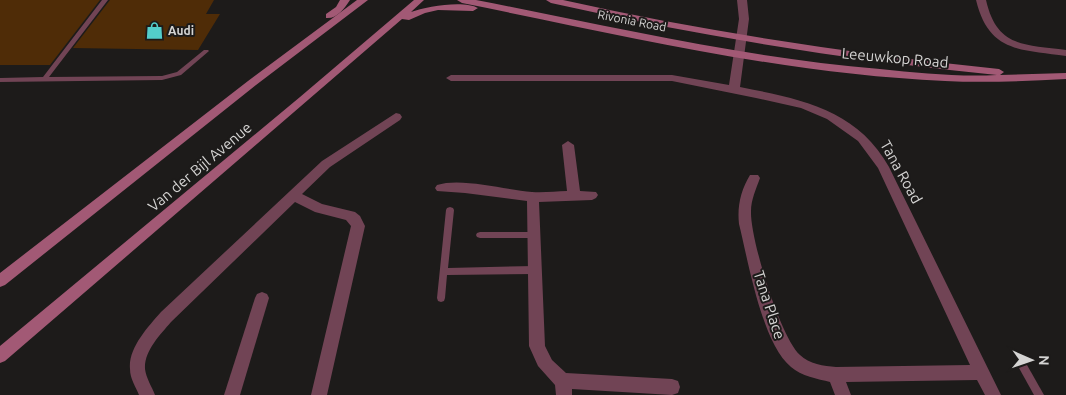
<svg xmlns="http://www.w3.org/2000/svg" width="1066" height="395" font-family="Ubuntu,sans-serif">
<rect width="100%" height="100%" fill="#1d1b1a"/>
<g fill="#4f2c07">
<polygon points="0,0 100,0 50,65 0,65"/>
<polygon points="110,0 214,0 206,14 220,14 198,50 73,48"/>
</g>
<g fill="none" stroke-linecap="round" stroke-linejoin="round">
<g fill="#714455" fill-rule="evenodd">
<polygon points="102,0 108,0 49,77 162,76 177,72 204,50 208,50 209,51 181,75 162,80 0,82 0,78 43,77"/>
<polygon points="450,207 453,208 454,210 448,268 535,266 538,267 539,270 538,273 535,274 447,275 445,298 444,301 441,302 438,301 437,298 446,210 447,208"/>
<polygon points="480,232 534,232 537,233 538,235 537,237 534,238 480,238 477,237 476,235 477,233"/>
<polygon points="1024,364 1027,365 1044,395 1034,395 1019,368 1021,365"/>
</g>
<g fill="#714455" fill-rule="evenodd">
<path d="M737 0H747L749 19 740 87C800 99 857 109 889 167L1001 395H985L977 380 846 382 851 395H835L830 382C818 379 801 376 791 367 762 344 748 260 739 224 737 206 741 190 750 175H758L760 178C756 189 751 200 751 211 750 238 780 337 800 355 809 364 824 366 836 367L970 365 878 168 858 141 827 119 801 108 756 98 672 81H451L446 78 451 75H672L729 85 739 19Z"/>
<path d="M976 0H986C997 48 1024 44 1066 50V56C1020 49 989 53 976 0Z"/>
<path d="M396 113 400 114 402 117 400 120 330 167 302 194 322 204 355 212 360 216 365 226 327 395H311L351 226 346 220 315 212 295 202 171 322C160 335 144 351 145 369 146 378 152 387 155 395H139C136 387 130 379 130 369 128 348 148 327 161 312L322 161Z"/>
<path d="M568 141 574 145 580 191 596 192 598 195 596 198 592 200 539 202 545 346 552 360 566 373 672 379 678 381 680 387 678 393 672 395 572 389V395H556L555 385 538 366 529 346 527 201 465 193 437 191 435 188 437 185C461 177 506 190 532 192 544 193 556 191 567 191L562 145Z"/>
<polygon points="262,292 267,294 269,298 240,395 224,395 255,298 257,294"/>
</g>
<g fill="#a25975" fill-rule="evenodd">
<path d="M340 0H350C344 9 337 19 326 18V14L336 7Z"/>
<polygon points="357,0 368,0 256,85 5,285 0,287 0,273 248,81"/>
<path d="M414 0H424L411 12C426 6 465 0 478 8L473 11 438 10 425 13 409 20 402 19 5 361 0 363V346L300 97Z"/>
<path d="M457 0H476C610 26 744 58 880 69 919 73 958 77 997 75 847 60 699 36 551 3L546 0H563C707 32 852 54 999 69L1004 72 1000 75 1066 73V79C1026 81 985 83 945 81 782 74 621 35 462 3Z"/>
</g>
</g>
<defs>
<symbol id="shop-bare" viewBox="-9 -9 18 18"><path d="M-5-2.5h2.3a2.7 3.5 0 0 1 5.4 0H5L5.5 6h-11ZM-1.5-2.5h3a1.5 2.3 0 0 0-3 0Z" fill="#53cdca" stroke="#1d1b1a" stroke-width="2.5" paint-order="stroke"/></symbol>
</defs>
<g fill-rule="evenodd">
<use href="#shop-bare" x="142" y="18" width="25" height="25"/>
</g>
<g text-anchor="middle" stroke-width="4" stroke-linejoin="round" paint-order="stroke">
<g font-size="12" fill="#d5d4d3" stroke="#1d1b1a">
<text transform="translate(632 21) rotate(11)" y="4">Rivonia Road</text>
</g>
<g font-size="12" font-weight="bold" fill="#d5d4d3" stroke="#1d1b1a" text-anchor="start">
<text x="168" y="35">Audi</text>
</g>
<g font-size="15" fill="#d5d4d3" stroke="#1d1b1a">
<text transform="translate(895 58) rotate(5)" y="5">Leeuwkop Road</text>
<text transform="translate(200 167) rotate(-40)" y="5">Van der Bijl Avenue</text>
<text transform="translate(901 172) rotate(61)" y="5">Tana Road</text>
<text transform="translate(769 305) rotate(72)" y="5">Tana Place</text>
</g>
</g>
<g transform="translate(1031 360) rotate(92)" stroke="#1d1b1a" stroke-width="4" paint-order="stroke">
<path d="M0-4L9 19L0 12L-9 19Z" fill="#d5d4d3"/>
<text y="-8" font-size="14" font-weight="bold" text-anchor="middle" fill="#d5d4d3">N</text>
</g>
</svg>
